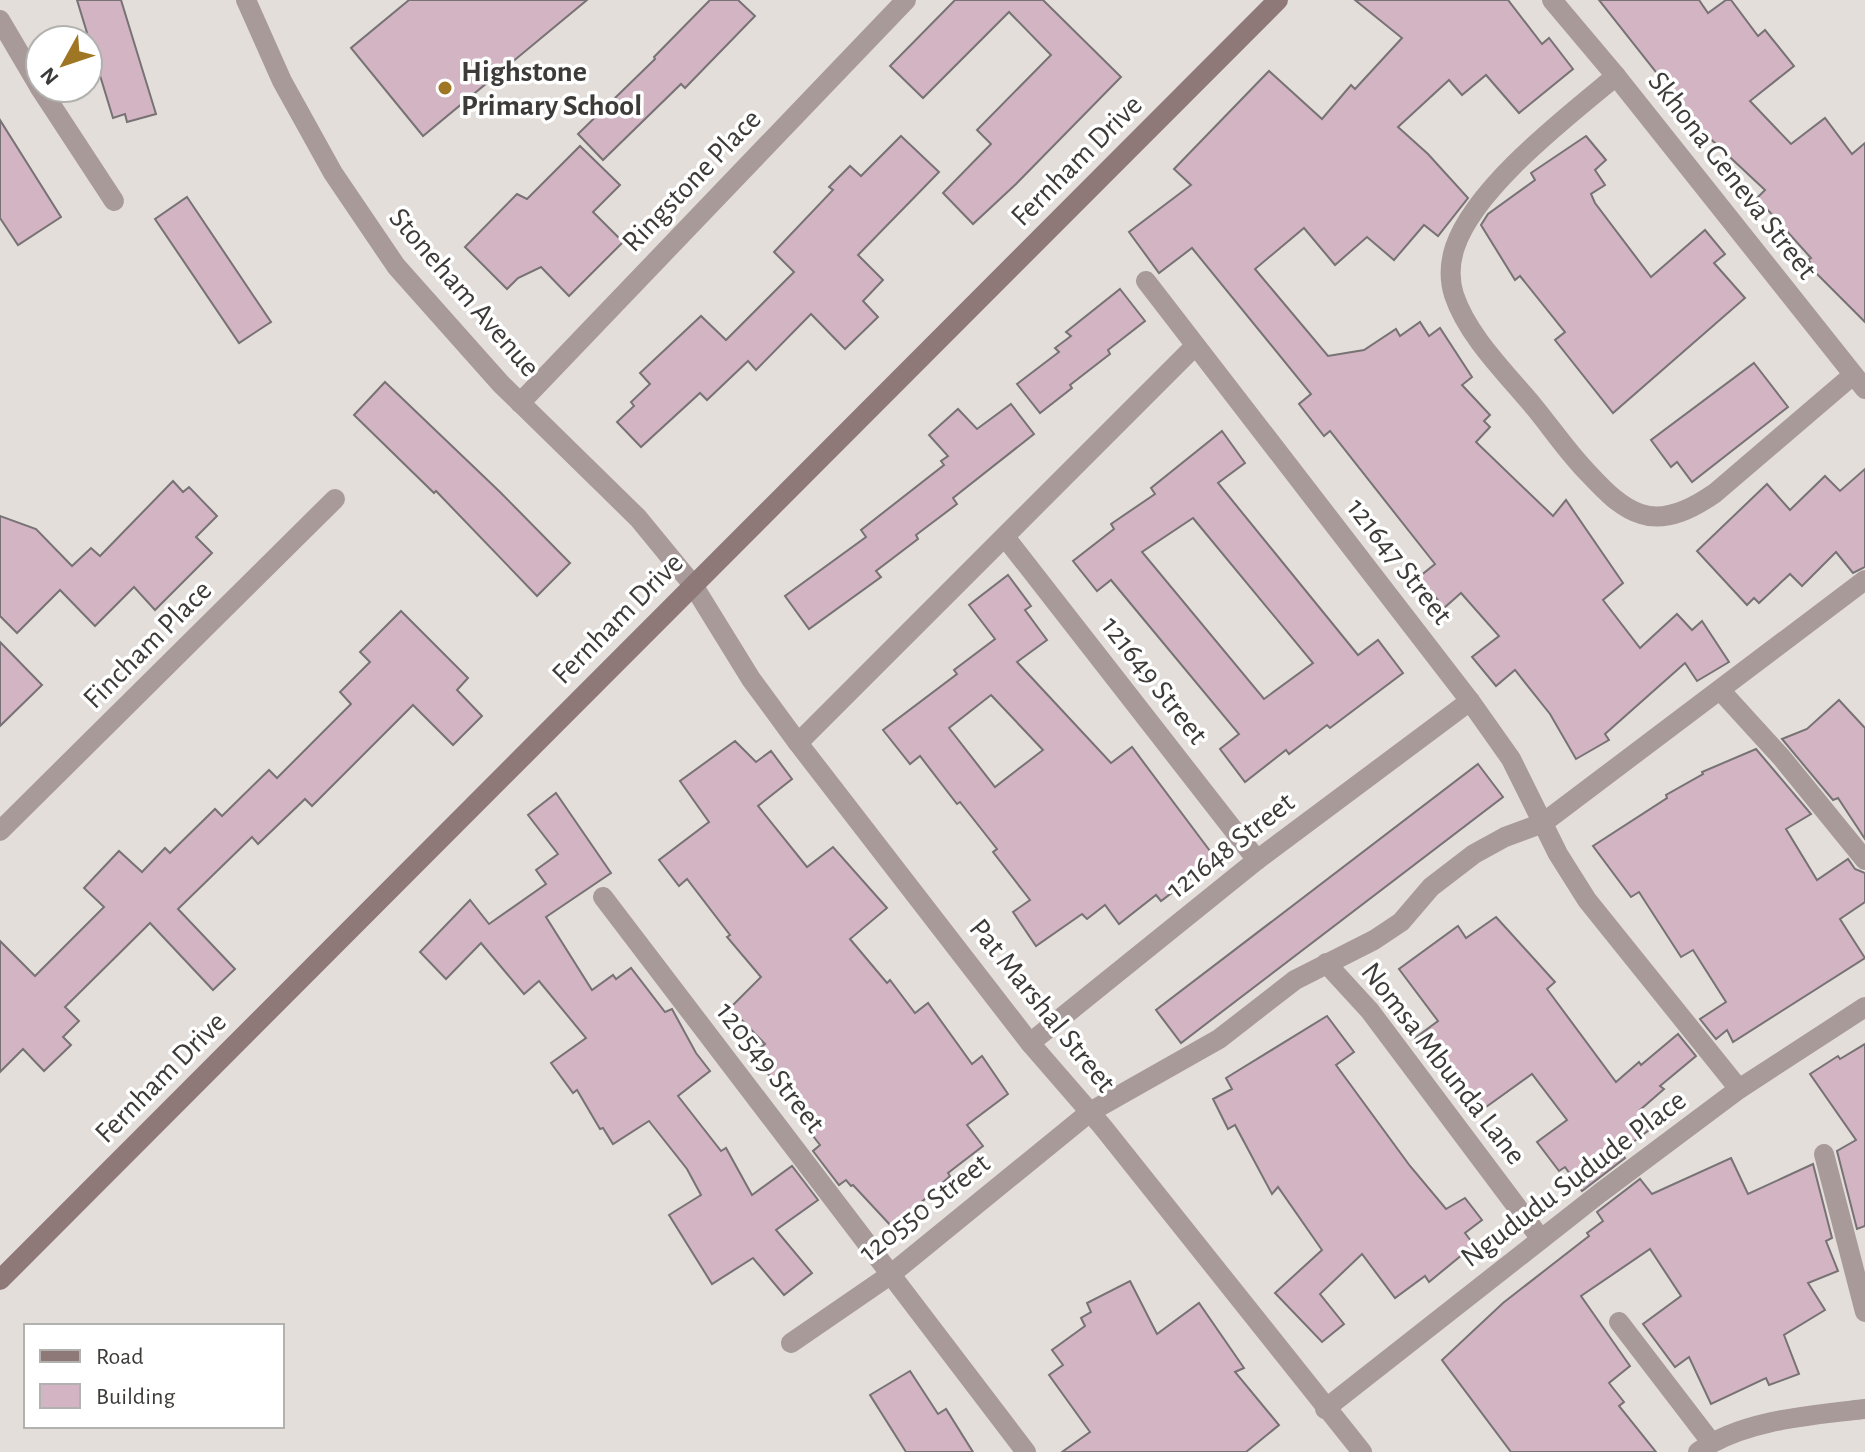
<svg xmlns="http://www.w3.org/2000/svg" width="1865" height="1452" font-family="'Alegreya Sans',sans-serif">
<rect width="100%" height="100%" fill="#e3deda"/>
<g fill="#d2b4c3" stroke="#777274" stroke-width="2" fill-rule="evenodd">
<polygon points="77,0 121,0 156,114 127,122 125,114 113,118"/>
<polygon points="409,0 587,0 423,136 351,48"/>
<polygon points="710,0 738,0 755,16 685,88 681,84 603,160 578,134 655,59 654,57"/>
<polygon points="955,0 1043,0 1121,77 1016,184 973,224 943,193 991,144 977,130 1051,55 1009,12 923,98 890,66"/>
<polygon points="1355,0 1508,0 1542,44 1549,38 1573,69 1519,113 1486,75 1462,95 1449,80 1398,127 1428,154 1468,198 1438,236 1424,225 1394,260 1367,237 1335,265 1304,228 1255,269 1328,356 1364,350 1396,329 1400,336 1420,322 1429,336 1440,328 1472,377 1462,385 1490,415 1484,421 1490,427 1476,442 1553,516 1566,500 1623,583 1603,600 1640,648 1677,614 1692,630 1702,621 1729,662 1697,681 1685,663 1605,734 1609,740 1576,759 1550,714 1515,670 1496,686 1472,657 1499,636 1461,593 1444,608 1419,577 1435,564 1330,431 1324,436 1299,404 1311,394 1192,248 1159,273 1129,232 1191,185 1174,169 1269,71 1322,119 1351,85 1355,89 1402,38"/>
<polygon points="1599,0 1699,0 1708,13 1726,0 1731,0 1758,36 1765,30 1794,66 1750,101 1791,144 1825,118 1852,154 1865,143 1865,322 1813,270 1815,268 1808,260 1811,258 1757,198 1765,190 1701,130 1657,77 1659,76"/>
<polygon points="0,120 61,217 18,245 0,218"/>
<polygon points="901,136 939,172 858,255 883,280 863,301 878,317 845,349 811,314 756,370 748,361 707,400 700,393 641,447 617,422 634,406 631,402 650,384 640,373 701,316 726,340 794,272 774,252 833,190 829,187 850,166 861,176"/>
<polygon points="1586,136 1606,160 1595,170 1605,185 1591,194 1595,203 1651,277 1705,230 1725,254 1714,263 1745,298 1613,413 1555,340 1565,332 1520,276 1515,280 1481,225 1488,214 1535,180 1531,173"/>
<polygon points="580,146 620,185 593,212 623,242 569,296 541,267 518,278 507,289 465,247 517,194 527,199"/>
<polygon points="187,197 271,322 239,343 155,219"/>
<polygon points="1120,289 1145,321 1108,350 1110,354 1070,385 1072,388 1040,413 1017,384 1059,352 1055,348 1071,336 1066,332"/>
<polygon points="1754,363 1788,407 1692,482 1677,462 1671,467 1651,440"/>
<polygon points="385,382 500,492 570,563 537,596 436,491 434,493 354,415"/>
<polygon points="1011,404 1034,434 953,498 957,504 916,535 918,539 876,571 881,577 809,629 785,596 866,537 861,530 944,465 941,461 948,456 929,435 958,409 977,429"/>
<path d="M1222 431 1245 463 1218 483 1358 655 1378 640 1403 673 1330 728 1327 725 1289 754 1286 750 1245 782 1220 749 1239 734 1111 580 1097 591 1073 561 1114 529 1111 524 1155 494 1151 488ZM1193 518 1313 663 1264 699 1142 552Z"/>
<polygon points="1865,469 1865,567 1853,573 1836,552 1802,586 1790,574 1759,603 1754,598 1747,605 1697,551 1767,484 1790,510 1825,476 1840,491"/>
<polygon points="173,481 183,492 189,487 217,516 196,537 212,553 155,610 134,587 95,626 60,590 17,633 0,616 0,516 36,529 72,566 91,548 100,556"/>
<path d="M1008 575 1031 606 1025 610 1047 640 1017 662 1111 763 1132 747 1216 859 1161 901 1156 895 1119 924 1105 905 1087 919 1082 914 1036 946 1013 912 1030 900 993 852 997 849 960 802 957 804 920 756 910 764 883 730 957 674 954 670 995 639 969 605ZM991 695 1043 750 995 787 949 728Z"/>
<polygon points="401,611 468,678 457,690 482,716 453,745 413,705 312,806 305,799 258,844 252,837 178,909 235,969 213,990 150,923 65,1007 79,1021 63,1037 71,1045 44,1071 23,1049 0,1072 0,941 35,976 104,907 84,888 119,851 142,872 165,848 170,853 215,809 222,816 269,770 277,778 351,704 340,692 370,662 360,652"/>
<polygon points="0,642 42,685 0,726"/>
<polygon points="1839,700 1865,728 1865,839 1838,798 1833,800 1782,739 1807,729"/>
<polygon points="735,741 756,762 771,751 792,779 758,806 807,867 833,847 887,908 850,939 887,983 890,980 915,1013 928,1003 972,1064 982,1056 1008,1094 967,1125 983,1146 948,1173 950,1176 893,1228 853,1185 851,1186 846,1180 839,1185 813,1151 820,1145 807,1128 813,1124 751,1055 765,1044 730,1008 761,977 727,937 730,935 687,879 679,886 659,860 709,822 680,781"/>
<polygon points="1756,749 1811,814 1786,829 1817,880 1848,859 1855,869 1865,873 1865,902 1840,919 1865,958 1733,1042 1727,1030 1716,1039 1700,1019 1726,1002 1693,950 1681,957 1639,892 1631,897 1593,846 1667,798 1666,795 1703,774 1702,772"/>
<polygon points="1478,764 1503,797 1181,1043 1156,1010"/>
<polygon points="556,793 611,873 546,917 592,990 613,975 616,979 631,968 665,1012 672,1009 696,1053 710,1071 678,1096 721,1151 726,1148 752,1195 792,1166 818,1200 776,1230 812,1273 784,1295 753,1258 712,1284 669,1215 701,1195 687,1169 649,1121 613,1144 603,1128 600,1129 577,1090 573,1093 551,1063 586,1038 539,981 524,994 481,943 446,979 420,952 470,900 489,924 546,884 536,870 558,854 528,815"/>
<polygon points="1496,917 1555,982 1547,989 1616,1082 1639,1062 1641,1065 1678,1034 1696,1056 1660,1086 1664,1089 1640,1110 1653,1127 1620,1152 1625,1158 1582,1191 1565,1167 1559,1171 1537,1142 1567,1120 1532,1074 1475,1115 1415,1038 1438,1021 1399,969 1458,926 1466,938"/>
<polygon points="1327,1016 1354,1052 1336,1065 1410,1166 1446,1209 1465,1198 1482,1220 1465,1233 1474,1245 1429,1282 1425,1276 1395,1298 1362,1254 1320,1294 1344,1324 1322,1342 1275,1293 1322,1250 1278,1187 1272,1194 1235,1125 1228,1129 1213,1099 1232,1089 1226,1078"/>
<polygon points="1865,1044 1865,1226 1857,1229 1837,1151 1856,1140 1810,1074 1838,1056 1840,1059"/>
<polygon points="1731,1158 1748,1194 1813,1164 1832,1238 1826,1241 1838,1271 1808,1283 1825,1310 1784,1335 1799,1374 1769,1385 1766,1378 1711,1404 1689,1357 1675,1367 1643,1324 1681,1296 1650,1249 1581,1296 1630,1366 1609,1383 1624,1402 1619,1406 1656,1452 1511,1452 1442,1360 1503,1303 1589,1236 1587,1233 1603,1221 1597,1212 1640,1179 1652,1194"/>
<polygon points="1130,1281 1157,1334 1199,1303 1244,1368 1235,1372 1279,1425 1246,1452 1062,1452 1090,1432 1049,1375 1063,1365 1052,1350 1085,1326 1081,1318 1091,1312 1087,1303"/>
<polygon points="910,1371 938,1414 946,1409 973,1452 906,1452 870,1395"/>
</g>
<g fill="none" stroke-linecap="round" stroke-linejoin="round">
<g stroke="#a99a9a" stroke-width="20">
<polyline points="246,0 282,81 333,173 396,266 501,384 638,518 693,585 751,679 798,743 1030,1043 1102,1126 1362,1452"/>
<polyline points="1552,0 1616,76 1865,389"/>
<polyline points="0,20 40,88"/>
<path d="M1616 76C1568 116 1475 187 1455 247 1450 262 1449 279 1454 295 1468 337 1507 374 1535 408 1553 430 1569 454 1589 474 1604 490 1621 508 1641 514 1667 523 1695 507 1715 493L1853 375"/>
<polyline points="40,88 114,201"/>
<polyline points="1146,281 1470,701 1511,759 1558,854 1587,900 1739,1089"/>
<polyline points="520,403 906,0"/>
<polyline points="1005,537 1257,860"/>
<polyline points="1720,690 1782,758 1865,860"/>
<polyline points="798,743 1195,346"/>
<polyline points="0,831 335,499"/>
<polyline points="603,897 1026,1452"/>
<polyline points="1326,963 1370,1011 1541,1239"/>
<polyline points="1030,1043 1257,860 1470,701"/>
<polyline points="1824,1154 1865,1312"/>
<polyline points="1619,1322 1711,1442"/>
<polyline points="791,1343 890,1275 1090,1112 1219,1039 1295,980 1374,940 1401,922 1431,887 1474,854 1505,837 1543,823 1865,580"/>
<polyline points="1325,1409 1600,1193 1739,1089 1865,1007"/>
<path d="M1698 1452C1741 1420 1812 1415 1865 1409"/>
</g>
<polyline stroke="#8e7978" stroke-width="20" points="0,1280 1278,0"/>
</g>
<circle fill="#9f7624" stroke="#fff" stroke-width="3" cx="445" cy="88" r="8"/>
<g text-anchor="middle" stroke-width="7" stroke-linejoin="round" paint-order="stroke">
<g font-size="30" font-weight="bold" fill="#3d3b39" stroke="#fff" text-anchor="start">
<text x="461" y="81">Highstone<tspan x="461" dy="34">Primary School</tspan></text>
</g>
<g font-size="30" fill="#3d3b39" stroke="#fff">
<text transform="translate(1076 160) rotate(-45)" y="10">Fernham Drive</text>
<text transform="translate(1733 175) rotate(52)" y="10">Skhona Geneva Street</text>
<text transform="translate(691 180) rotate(-46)" y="10">Ringstone Place</text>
<text transform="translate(465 292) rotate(49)" y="10">Stoneham Avenue</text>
<text transform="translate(1400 561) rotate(52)" y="10">121647 Street</text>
<text transform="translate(617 618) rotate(-45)" y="10">Fernham Drive</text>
<text transform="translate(147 644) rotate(-45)" y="10">Fincham Place</text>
<text transform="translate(1155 680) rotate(52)" y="10">121649 Street</text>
<text transform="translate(1230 845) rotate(-38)" y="10">121648 Street</text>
<text transform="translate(1043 1005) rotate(51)" y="10">Pat Marshal Street</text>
<text transform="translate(1444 1063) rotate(52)" y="10">Nomsa Mbunda Lane</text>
<text transform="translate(771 1067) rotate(52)" y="10">120549 Street</text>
<text transform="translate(160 1077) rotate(-45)" y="10">Fernham Drive</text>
<text transform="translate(1573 1178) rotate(-37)" y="10">Ngududu Sudude Place</text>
<text transform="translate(924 1207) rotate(-38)" y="10">120550 Street</text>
</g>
</g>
<rect x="24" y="1324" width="260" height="104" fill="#ffffff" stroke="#b1b1b0" stroke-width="2"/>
<rect x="40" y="1350" width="40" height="12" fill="#8e7978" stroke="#b1b1b0" stroke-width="2"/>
<text x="96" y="1364" font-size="24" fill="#3d3b39">Road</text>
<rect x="40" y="1384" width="40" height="24" fill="#d2b4c3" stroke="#b1b1b0" stroke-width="2"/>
<text x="96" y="1404" font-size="24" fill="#3d3b39">Building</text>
<g transform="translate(64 64) rotate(230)"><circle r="38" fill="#ffffff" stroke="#b1b1b0" stroke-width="2"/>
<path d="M0-6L14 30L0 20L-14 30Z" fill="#9f7624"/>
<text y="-12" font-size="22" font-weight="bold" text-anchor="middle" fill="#3d3b39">N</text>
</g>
</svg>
